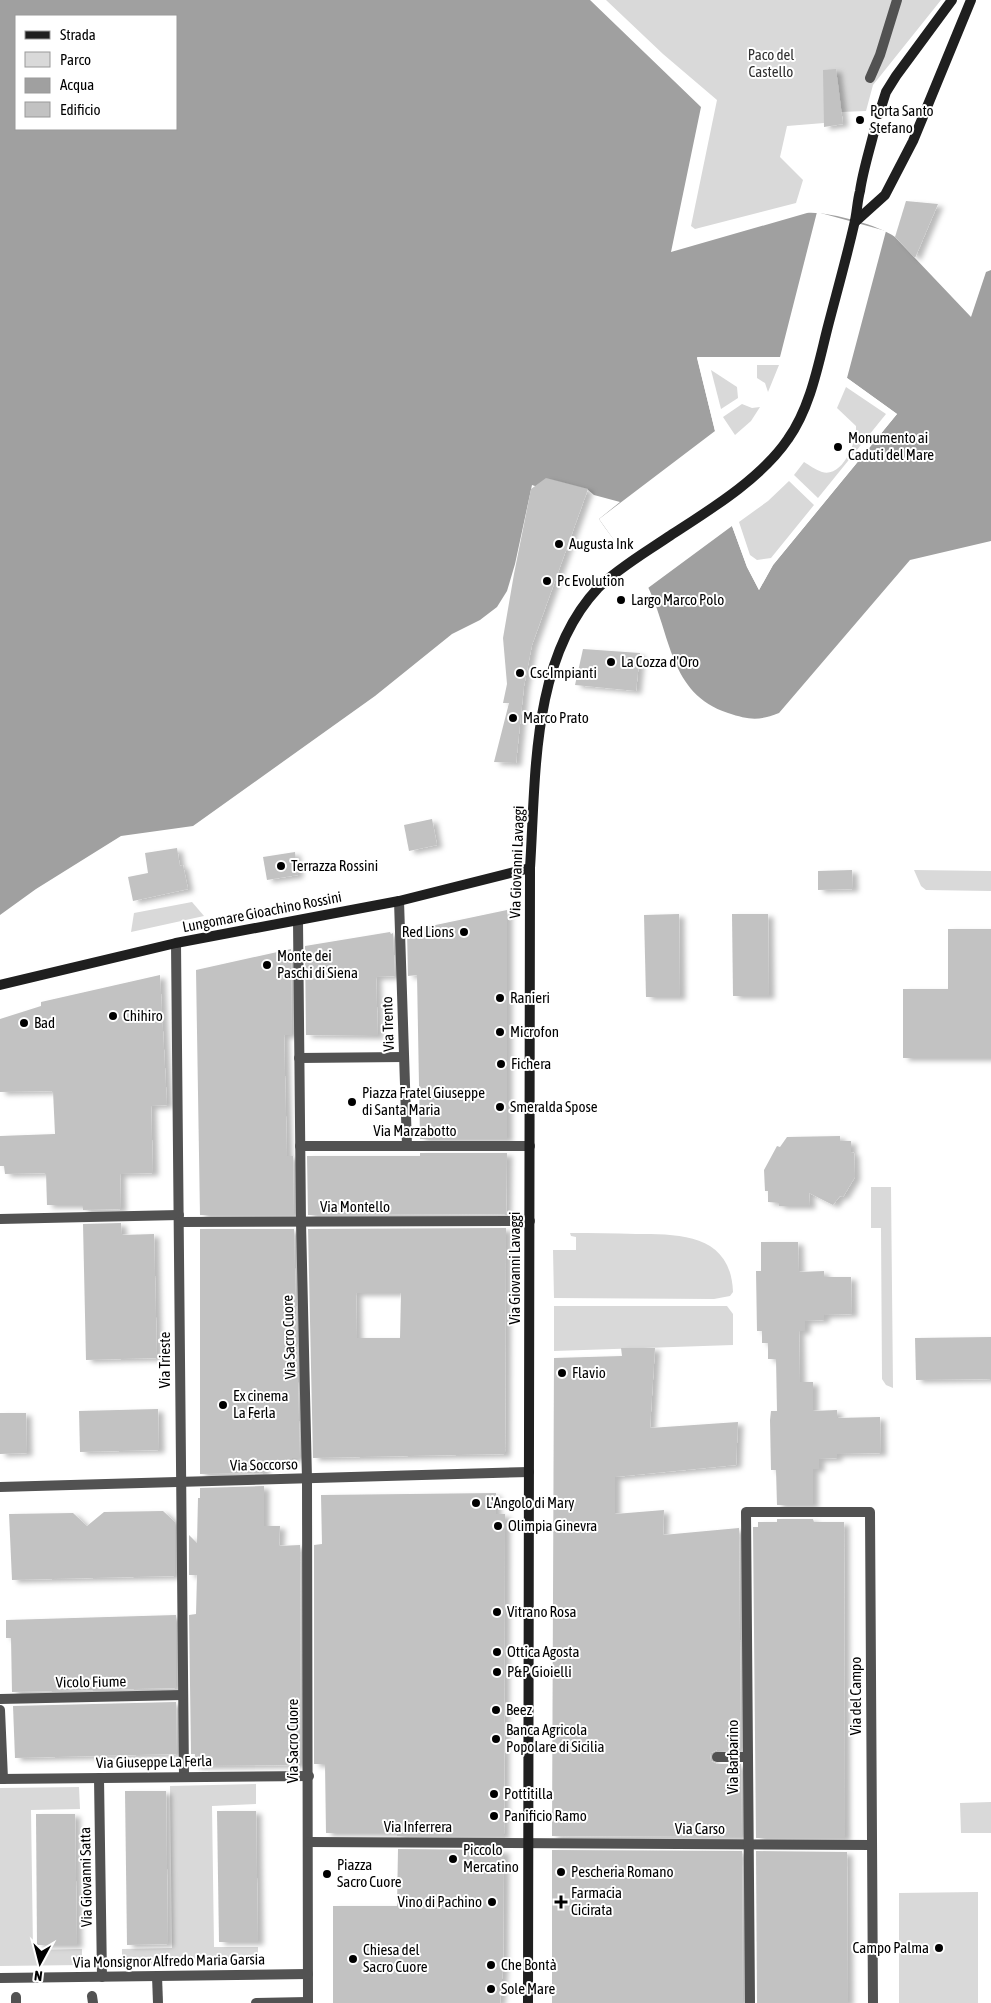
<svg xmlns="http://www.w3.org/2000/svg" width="991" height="2003" font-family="'Asap Condensed',sans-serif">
<defs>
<filter id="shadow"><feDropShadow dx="5.5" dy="3" stdDeviation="2.5" flood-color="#0004"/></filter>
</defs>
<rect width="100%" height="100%" fill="#fff"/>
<g fill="#d9d9d9">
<polygon points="606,0 941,0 873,85 866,111 841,112 824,123 787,126 780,157 803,180 796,203 695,229 691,226 717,100 663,54"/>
<polygon points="757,365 779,365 768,392 765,383 757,378"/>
<polygon points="711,370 737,387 738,398 721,409"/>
<path d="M846 387 886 414 818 498 794 475 804 462C809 465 816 470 822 472 843 478 857 441 856 426L837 408Z"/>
<polygon points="742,404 752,408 760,407 751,421 735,435 723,417"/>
<polygon points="789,481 814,505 771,558 757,560 750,555 739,522 768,501"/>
<polygon points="914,870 991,871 991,891 926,890 921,886"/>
<polygon points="192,902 204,916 131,932 134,913"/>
<polygon points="871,1187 891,1187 893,1388 886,1385 882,1379 881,1228 871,1228"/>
<path d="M570 1233C592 1233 614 1233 636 1234 680 1234 731 1234 733 1292L730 1296 714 1299 554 1298 553 1250H576V1237L571 1236Z"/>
<polygon points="554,1306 727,1306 733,1314 733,1345 554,1351"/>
<polygon points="256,1784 256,1804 212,1806 214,1947 258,1947 258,1964 122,1965 122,1949 172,1948 170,1786"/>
<polygon points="79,1787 80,1809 31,1810 33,1950 82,1949 82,1965 0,1966 0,1788"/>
<polygon points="991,1802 991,1833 961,1833 960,1803"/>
<polygon points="978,1892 978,2003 899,2003 899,1893"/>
</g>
<path fill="#a0a0a0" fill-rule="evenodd" d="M0 0H590L701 107 671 252 807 213C826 211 879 225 895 237L971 317 986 272 991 270V541L910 560 779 713C759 721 749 720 728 713 669 694 671 634 648 587 637 565 613 541 599 519L620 502 594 495 587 489 538 487 532 485 515 564 507 591 497 607 480 620 452 634 375 696 193 826 121 836 36 889 0 915ZM16 16H176V129H16ZM697 358 788 359 847 378 897 414 773 565 759 590 747 567 732 526 715 431Z"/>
<path fill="#fff" fill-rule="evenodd" d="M817 212 886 231 847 378 897 414 773 565 759 590 747 567 732 526 648 588 599 519 715 431 697 357H780ZM780 359 846 380 893 414 771 564 759 585 749 566 735 525 725 466 700 360Z"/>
<g fill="#c2c2c2" fill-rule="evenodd" filter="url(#shadow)">
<polygon points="836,69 843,124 824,127 823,70"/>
<polygon points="906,201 938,204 915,258 895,237"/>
<polygon points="546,478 588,489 532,645 524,686 516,763 494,762 509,703 503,703 507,684 503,638 514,574 531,489"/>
<polygon points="583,649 640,653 636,691 575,685"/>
<polygon points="432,819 437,845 409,851 404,825"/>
<polygon points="177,848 180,866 183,865 188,889 133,901 128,877 148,873 145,853"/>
<polygon points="295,852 298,875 267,880 263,857"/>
<polygon points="852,870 853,889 818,890 818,871"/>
<polygon points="507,910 507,1139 420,1139 417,975 408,976 407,931"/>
<polygon points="679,914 680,997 646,997 644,915"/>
<polygon points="732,914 768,914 769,996 733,996"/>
<polygon points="948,929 991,929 991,1058 903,1058 903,989 948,989"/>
<polygon points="390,932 391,934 393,933 395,976 376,977 378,1036 306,1035 305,946"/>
<polygon points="291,949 292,1035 284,1035 287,1156 293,1156 294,1215 200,1215 196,970"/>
<polygon points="160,975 167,1105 151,1106 153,1173 120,1174 121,1209 83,1210 82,1205 47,1205 46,1173 5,1174 4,1166 0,1166 0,1136 55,1134 53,1091 0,1092 0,1019 41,1006 41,1002"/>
<polygon points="840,1136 840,1141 851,1141 851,1152 854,1153 855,1177 843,1197 840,1196 833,1205 809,1193 810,1206 779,1206 779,1203 768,1202 768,1191 765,1191 764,1170 777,1146 780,1147 787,1137"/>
<polygon points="420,1153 507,1153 506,1214 308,1215 307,1156 420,1156"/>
<polygon points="121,1223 122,1235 154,1234 157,1358 86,1360 83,1224"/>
<path d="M506 1228 505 1454 313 1458 308 1229ZM356 1293H401L400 1338H357Z"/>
<polygon points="200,1229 294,1229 300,1458 292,1458 292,1464 264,1465 264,1473 200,1474"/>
<polygon points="761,1242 798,1242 799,1272 824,1271 824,1277 851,1277 852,1314 824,1315 824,1320 805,1321 805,1331 799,1331 800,1382 813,1382 813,1411 837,1410 837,1418 880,1417 881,1453 837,1454 837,1458 819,1459 819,1469 813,1469 813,1505 777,1505 776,1470 771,1470 770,1420 771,1411 777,1411 776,1359 768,1359 768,1343 762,1343 762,1331 757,1331 756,1271 761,1271"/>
<polygon points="991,1337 991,1379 916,1380 915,1338"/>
<polygon points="621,1348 655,1348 650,1428 738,1422 736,1465 615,1477 615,1514 664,1510 663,1535 739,1528 741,1750 717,1750 711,1753 710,1757 711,1761 717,1764 741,1764 742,1837 552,1836 554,1358 622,1356"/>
<polygon points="158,1409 159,1450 80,1452 79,1411"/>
<polygon points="0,1413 26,1413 27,1453 0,1454"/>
<polygon points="264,1486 264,1526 280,1526 279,1546 300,1545 301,1765 195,1766 195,1754 191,1754 189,1615 196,1614 197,1575 189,1575 189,1535 197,1543 198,1498 200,1498 200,1488"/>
<polygon points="496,1493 496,1514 505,1514 504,1836 397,1836 397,1833 326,1833 325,1764 314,1764 314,1545 322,1544 321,1495"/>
<polygon points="163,1511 175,1522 175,1576 12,1580 9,1514 73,1513 87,1526 104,1512"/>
<polygon points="777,1519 813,1519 814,1522 844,1522 845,1838 756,1838 753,1527 758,1527 758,1522 777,1522"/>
<polygon points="176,1615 176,1688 12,1692 11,1638 6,1638 6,1620"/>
<polygon points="176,1702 177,1754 15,1758 13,1706"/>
<polygon points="125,1791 166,1791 168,1944 127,1945"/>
<polygon points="217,1811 256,1811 258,1942 219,1942"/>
<polygon points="36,1814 75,1814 77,1945 37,1945"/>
<polygon points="398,1849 504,1850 503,1968 500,2003 333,2003 333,1906 397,1906"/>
<polygon points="552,1850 742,1851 743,2003 552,2003"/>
<polygon points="756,1851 847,1852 848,2003 757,2003"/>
</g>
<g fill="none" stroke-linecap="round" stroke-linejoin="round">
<g stroke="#525252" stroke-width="10">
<polyline points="870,78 880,55 897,0"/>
<polyline points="399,901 407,1146"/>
<polyline points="298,921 301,1222 307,1479 308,2003"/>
<polyline points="176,943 184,1777"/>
<polyline points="299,1058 404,1057"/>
<polyline points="300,1146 530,1146"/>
<polyline points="0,1219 179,1215"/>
<polyline points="179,1222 530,1221"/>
<polyline points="0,1487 529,1472"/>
<polyline points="0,1699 183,1695"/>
<polyline points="0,1710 3,1779"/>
<polyline points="717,1757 748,1757"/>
<polyline points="99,1778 102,1977"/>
<polyline points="0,1779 309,1776"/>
<polyline points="309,1842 872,1845"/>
<polyline points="157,1976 158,2003"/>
<polyline points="0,1978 308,1974"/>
<polyline points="92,1996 93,2003"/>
<polyline points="16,1997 16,2003"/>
<polyline points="256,2003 308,2002"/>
<polyline points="750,2003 746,1512 870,1512 873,2003"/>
</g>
<g stroke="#1f1f1f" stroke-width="10">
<polyline points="879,114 886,92 896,76 952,0"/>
<polyline points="855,222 885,195 913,141 971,0"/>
<polyline points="0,985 176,943 399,901 530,868"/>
<path d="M528 2003 530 868C536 777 531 659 598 588 617 569 646 552 668 537 708 511 761 479 788 439 810 408 818 366 827 330 836 295 846 260 854 225 857 214 857 202 860 191 863 170 870 149 875 128"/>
</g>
</g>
<g fill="#000" stroke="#fff" stroke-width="2">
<circle cx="860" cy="120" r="5"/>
<circle cx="838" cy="447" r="5"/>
<circle cx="559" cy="544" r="5"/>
<circle cx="547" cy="581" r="5"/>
<circle cx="621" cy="600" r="5"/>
<circle cx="611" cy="662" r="5"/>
<circle cx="520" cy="673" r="5"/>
<circle cx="513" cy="718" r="5"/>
<circle cx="281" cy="866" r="5"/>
<circle cx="464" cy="932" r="5"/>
<circle cx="267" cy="965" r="5"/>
<circle cx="500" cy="998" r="5"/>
<circle cx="113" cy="1016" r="5"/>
<circle cx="24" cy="1023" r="5"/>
<circle cx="500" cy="1032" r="5"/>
<circle cx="501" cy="1064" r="5"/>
<circle cx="352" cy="1102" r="5"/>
<circle cx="500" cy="1107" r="5"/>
<circle cx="562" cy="1373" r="5"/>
<circle cx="223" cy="1405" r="5"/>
<circle cx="476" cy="1503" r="5"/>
<circle cx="498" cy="1526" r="5"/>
<circle cx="497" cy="1612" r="5"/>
<circle cx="497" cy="1652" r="5"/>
<circle cx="497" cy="1672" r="5"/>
<circle cx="496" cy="1710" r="5"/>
<circle cx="496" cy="1739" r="5"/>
<circle cx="494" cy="1794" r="5"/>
<circle cx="494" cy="1816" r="5"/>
<circle cx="453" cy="1859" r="5"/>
<circle cx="561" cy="1872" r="5"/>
<circle cx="327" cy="1874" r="5"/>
<circle cx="492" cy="1902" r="5"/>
<path d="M558.5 1894.5h5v5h5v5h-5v5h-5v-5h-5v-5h5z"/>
<circle cx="939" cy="1948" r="5"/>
<circle cx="353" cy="1959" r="5"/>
<circle cx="491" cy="1965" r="5"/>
<circle cx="491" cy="1989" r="5"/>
</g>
<g text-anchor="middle" stroke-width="4" stroke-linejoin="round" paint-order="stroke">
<g font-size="15" fill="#303030" stroke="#fff">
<text x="771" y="60">Paco del<tspan x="771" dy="17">Castello</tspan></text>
</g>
<g font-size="15" fill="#000" stroke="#fff" text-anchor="start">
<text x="870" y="116">Porta Santo<tspan x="870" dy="17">Stefano</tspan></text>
<text x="848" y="443">Monumento ai<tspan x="848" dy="17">Caduti del Mare</tspan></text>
<text x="569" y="549">Augusta Ink</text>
<text x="557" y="586">Pc Evolution</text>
<text x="631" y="605">Largo Marco Polo</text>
<text x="621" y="667">La Cozza d'Oro</text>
<text x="530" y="678">Csc Impianti</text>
<text x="523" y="723">Marco Prato</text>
<text x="291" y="871">Terrazza Rossini</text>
<text x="454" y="937" text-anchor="end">Red Lions</text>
<text x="277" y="961">Monte dei<tspan x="277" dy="17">Paschi di Siena</tspan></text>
<text x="510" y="1003">Ranieri</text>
<text x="123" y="1021">Chihiro</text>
<text x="34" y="1028">Bad</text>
<text x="510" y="1037">Microfon</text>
<text x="511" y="1069">Fichera</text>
<text x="362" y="1098">Piazza Fratel Giuseppe<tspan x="362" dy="17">di Santa Maria</tspan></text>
<text x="510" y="1112">Smeralda Spose</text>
<text x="572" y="1378">Flavio</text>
<text x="233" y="1401">Ex cinema<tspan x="233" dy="17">La Ferla</tspan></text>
<text x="486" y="1508">L'Angolo di Mary</text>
<text x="508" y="1531">Olimpia Ginevra</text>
<text x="507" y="1617">Vitrano Rosa</text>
<text x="507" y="1657">Ottica Agosta</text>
<text x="507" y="1677">P&amp;P Gioielli</text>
<text x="506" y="1715">Beez</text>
<text x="506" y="1735">Banca Agricola<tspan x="506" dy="17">Popolare di Sicilia</tspan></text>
<text x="504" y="1799">Pottitilla</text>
<text x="504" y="1821">Panificio Ramo</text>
<text x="463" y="1855">Piccolo<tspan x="463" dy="17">Mercatino</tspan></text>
<text x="337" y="1870">Piazza<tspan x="337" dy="17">Sacro Cuore</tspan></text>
<text x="571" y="1877">Pescheria Romano</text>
<text x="571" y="1898">Farmacia<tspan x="571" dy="17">Cicirata</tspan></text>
<text x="482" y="1907" text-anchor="end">Vino di Pachino</text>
<text x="929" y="1953" text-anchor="end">Campo Palma</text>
<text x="363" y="1955">Chiesa del<tspan x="363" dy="17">Sacro Cuore</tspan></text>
<text x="501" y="1970">Che Bontà</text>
<text x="501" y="1994">Sole Mare</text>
</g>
<g font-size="15" fill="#000" stroke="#fff">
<text transform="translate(517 862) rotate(-88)" y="5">Via Giovanni Lavaggi</text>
<text transform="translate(262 912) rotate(-11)" y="5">Lungomare Gioachino Rossini</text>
<text transform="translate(388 1024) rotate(-92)" y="5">Via Trento</text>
<text x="415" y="1136">Via Marzabotto</text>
<text x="355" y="1212">Via Montello</text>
<text transform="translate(515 1268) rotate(-90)" y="5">Via Giovanni Lavaggi</text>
<text transform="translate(289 1337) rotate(-92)" y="5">Via Sacro Cuore</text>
<text transform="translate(165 1360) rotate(-90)" y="5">Via Trieste</text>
<text transform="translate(264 1465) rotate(-1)" y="5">Via Soccorso</text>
<text transform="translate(91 1682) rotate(-1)" y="5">Vicolo Fiume</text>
<text transform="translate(856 1696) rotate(-90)" y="5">Via del Campo</text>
<text transform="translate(293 1741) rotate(-90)" y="5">Via Sacro Cuore</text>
<text transform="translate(733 1757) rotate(-90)" y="5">Via Barbarino</text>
<text transform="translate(154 1762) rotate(-1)" y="5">Via Giuseppe La Ferla</text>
<text x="418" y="1832">Via Inferrera</text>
<text x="700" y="1834">Via Carso</text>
<text transform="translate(86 1877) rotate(-91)" y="5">Via Giovanni Satta</text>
<text transform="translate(169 1961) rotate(-1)" y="5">Via Monsignor Alfredo Maria Garsia</text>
</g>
</g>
<rect x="15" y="15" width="162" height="115" fill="#ffffff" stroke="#999999"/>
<rect x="25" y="31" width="25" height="8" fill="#1f1f1f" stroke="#999999"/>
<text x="60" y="40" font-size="15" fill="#000000">Strada</text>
<rect x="25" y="52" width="25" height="15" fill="#d9d9d9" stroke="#999999"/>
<text x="60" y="65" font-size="15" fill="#000000">Parco</text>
<rect x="25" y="78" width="25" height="15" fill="#a0a0a0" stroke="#999999"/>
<text x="60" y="90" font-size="15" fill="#000000">Acqua</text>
<rect x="25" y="102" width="25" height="15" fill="#c2c2c2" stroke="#999999"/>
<text x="60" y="115" font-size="15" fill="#000000">Edificio</text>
<g transform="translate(40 1963) rotate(187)" stroke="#ffffff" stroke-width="4" paint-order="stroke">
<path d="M0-4L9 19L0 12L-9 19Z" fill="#000000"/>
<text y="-8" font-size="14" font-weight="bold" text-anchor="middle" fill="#000000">N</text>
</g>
</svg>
